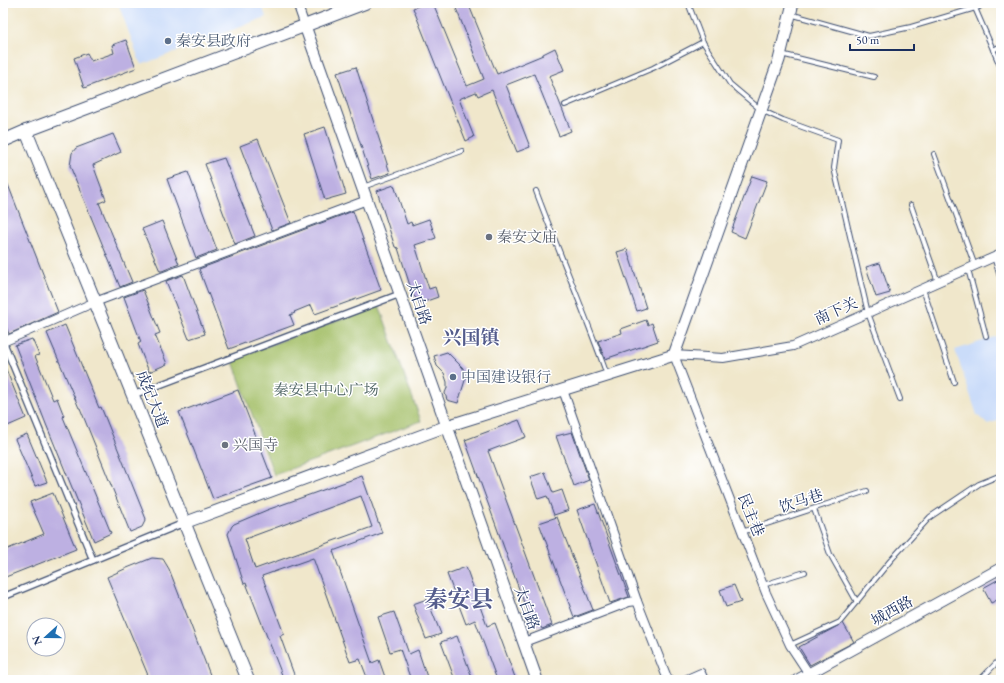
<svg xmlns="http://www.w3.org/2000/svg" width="1004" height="683" font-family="'EB Garamond','Noto Serif SC',serif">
<rect width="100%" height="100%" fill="#fff"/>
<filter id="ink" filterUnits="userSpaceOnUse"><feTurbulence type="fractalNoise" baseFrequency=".025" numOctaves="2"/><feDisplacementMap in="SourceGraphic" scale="8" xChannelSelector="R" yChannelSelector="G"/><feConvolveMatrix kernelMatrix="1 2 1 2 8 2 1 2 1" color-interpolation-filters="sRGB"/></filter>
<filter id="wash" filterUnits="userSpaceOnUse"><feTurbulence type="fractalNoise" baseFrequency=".012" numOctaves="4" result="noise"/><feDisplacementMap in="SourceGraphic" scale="16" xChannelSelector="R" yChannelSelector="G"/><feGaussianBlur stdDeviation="0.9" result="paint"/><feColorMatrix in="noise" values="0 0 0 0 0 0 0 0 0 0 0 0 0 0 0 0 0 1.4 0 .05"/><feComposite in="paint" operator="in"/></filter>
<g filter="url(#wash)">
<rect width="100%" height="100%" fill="#f0e7cb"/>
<g fill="#cadcf9">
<polygon points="118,3 261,3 266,17 141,65"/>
<polygon points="1001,335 1001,420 987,424 977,415 955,350"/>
</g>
<polygon fill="#a2be65" stroke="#5e7662" points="379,305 421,421 274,475 232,359"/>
<g id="blocks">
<g fill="#bdb0e2" fill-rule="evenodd">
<polygon points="426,3 433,3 467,86 484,79 454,3 468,3 497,74 543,55 543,54 555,48 564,70 549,76 571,131 559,136 534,74 506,85 530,147 517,152 492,90 478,96 476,92 459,99 474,137 466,141 413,8"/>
<polygon points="126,40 136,68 84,88 74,58 87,53 91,61 114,53 112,45"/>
<polygon points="356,67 390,173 372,179 337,73"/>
<polygon points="325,127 346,194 325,200 304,134"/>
<polygon points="113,134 121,152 93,165 106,200 99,203 132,282 120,287 70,166 72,153 76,148"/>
<polygon points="258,139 291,223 272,230 240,146"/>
<polygon points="224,158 255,236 235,244 205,164"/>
<polygon points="3,172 58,312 9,334 3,319"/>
<polygon points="188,172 217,250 196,258 167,179"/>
<polygon points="752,176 767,181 745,238 731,232"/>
<polygon points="394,185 407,224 411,222 412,225 429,219 436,238 415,245 429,289 435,287 438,297 421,303 413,295 398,248 395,247 377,191"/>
<polygon points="353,211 381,290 315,314 311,305 294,312 295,313 290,315 294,325 229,349 199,269"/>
<polygon points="162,221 179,264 162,271 160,271 142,229"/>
<polygon points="627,249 646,308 637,311 617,252"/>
<polygon points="880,263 890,293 876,297 866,267"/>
<polygon points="183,275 205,334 189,339 166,281"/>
<polygon points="143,290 160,333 155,335 167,364 149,372 138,344 141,342 124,297"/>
<polygon points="646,320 648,325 652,323 658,341 605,359 598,341 622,333 621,329"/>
<polygon points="65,325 99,408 101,407 146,519 142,527 130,532 80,408 79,408 47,333"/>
<polygon points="32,339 39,355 35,356 53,400 57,398 64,416 63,417 111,533 94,541 46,424 15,345"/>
<polygon points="447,352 463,368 466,377 458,403 447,400 445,393 447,388 447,382 444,373 437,366 434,356"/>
<polygon points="3,362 26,418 3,428"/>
<polygon points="238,390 272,478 213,499 179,412"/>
<polygon points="519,420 526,437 488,451 552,625 542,629 541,627 535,625 531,622 465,440"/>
<polygon points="572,432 589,480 574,486 556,436"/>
<polygon points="27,434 47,482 35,486 15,439"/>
<polygon points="545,472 553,493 562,490 569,510 554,515 547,496 538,499 530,477"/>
<path d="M362 476 382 533 333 551 372 663 379 660 386 680H368L360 659 350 662 313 558 262 576 284 634 280 636 296 680H284L246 583 244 584 228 534 232 526 234 524 267 510ZM361 496 372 527 255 569 245 539Z"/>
<polygon points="53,493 76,549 3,578 3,551 44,534 30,502"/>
<polygon points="595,504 629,597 610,603 577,510"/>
<polygon points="557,517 593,610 574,617 539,523"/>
<polygon points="152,558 163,559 169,569 212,680 150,680 107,577 127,568"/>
<polygon points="466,567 487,626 495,623 516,680 497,680 475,620 466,624 447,574"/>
<polygon points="1001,578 1001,598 991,603 983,588"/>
<polygon points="734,585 741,602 726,607 720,590"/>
<polygon points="427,599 441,634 426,639 413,604"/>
<polygon points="394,612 409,654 418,650 428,680 411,680 400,649 390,652 378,617"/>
<polygon points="843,623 854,642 810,665 799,647"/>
<polygon points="457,636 473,680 455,680 441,642"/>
</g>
</g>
</g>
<g filter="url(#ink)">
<use href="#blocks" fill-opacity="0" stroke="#3b4b6e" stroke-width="1"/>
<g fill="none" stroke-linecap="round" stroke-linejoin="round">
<defs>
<g id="service">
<polyline points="688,3 703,42 730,84 761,110 783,120 838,140 834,168 868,313 900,399"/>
<polyline points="975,8 1001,68"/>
<polyline points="790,14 869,36 911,27 979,7"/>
<polyline points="993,50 1001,46"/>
<polyline points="781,54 874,77"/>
<polyline points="565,105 653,68 703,42"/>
<polyline points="934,154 975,266"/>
<polyline points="363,187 462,151"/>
<path d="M536 191C559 253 585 313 607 375"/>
<polyline points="911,205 938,282"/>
<polyline points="994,257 1001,280"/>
<polyline points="968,269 986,336"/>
<polyline points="923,289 954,382"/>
<polyline points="814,509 830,554 857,602"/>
<polyline points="742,532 867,491"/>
<polyline points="763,585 805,572"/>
<polyline points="790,645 840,622 890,561 930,517 979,484 1001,475"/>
<polyline points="980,680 1001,658"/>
</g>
<g id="pedestrian">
<polyline points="3,341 93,560"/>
<polyline points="133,395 400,294"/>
<polyline points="3,597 184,523"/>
</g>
<g id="minor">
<polyline points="297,3 305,26"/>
<polyline points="3,131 6,139"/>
<polyline points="3,342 95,302 367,200"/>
<polyline points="563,390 637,601"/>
<polyline points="524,642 629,602 637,601 668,680"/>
<polyline points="685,680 701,673 704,680"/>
<polyline points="813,680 790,645 766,593 674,355 723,358 793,346 1001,254"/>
</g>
<polyline id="tertiary" points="797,680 1001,568"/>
<g id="secondary">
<polyline points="305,26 537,680"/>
<polyline points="184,523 447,426 674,355 779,60 793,3"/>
</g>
<g id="primary">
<polyline points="26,131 248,680"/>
<polyline points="3,141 26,131 365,3"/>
</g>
</defs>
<use href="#service" stroke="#3b4b6e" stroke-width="6"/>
<use href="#pedestrian" stroke="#3b4b6e" stroke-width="8"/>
<use href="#minor" stroke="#3b4b6e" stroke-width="10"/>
<use href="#tertiary" stroke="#3b4b6e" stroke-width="12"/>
<use href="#secondary" stroke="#3b4b6e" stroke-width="13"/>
<use href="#primary" stroke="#3b4b6e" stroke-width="14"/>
<use href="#service" stroke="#fff" stroke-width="4"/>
<use href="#pedestrian" stroke="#fff" stroke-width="5.5"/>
<use href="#minor" stroke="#fff" stroke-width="8"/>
<use href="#tertiary" stroke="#fff" stroke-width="10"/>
<use href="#secondary" stroke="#fff" stroke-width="11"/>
<use href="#primary" stroke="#fff" stroke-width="12"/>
</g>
</g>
<g fill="#5c6f8a" stroke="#fff" stroke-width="1.5">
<circle cx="168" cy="41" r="4"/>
<circle cx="453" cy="377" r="4"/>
</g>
<g fill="#6b7280" stroke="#fff" stroke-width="1.5">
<circle cx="489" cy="237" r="4"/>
<circle cx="225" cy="445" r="4"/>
</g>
<g text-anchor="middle" stroke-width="3" stroke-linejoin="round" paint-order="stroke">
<g font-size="15" fill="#4e5e75" stroke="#fff" text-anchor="start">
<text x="176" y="46">秦安县政府</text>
<text x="461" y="382">中国建设银行</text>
</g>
<g font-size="15" fill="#5b616d" stroke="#fff" text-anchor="start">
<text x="497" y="242">秦安文庙</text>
<text x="233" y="450">兴国寺</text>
</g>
<g font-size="15" fill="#1b2f5e" stroke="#fff">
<text transform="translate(419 303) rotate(71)" y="5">太白路</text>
<text transform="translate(836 311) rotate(-24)" y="5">南下关</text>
<text transform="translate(152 399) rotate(68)" y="5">成纪大道</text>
<text transform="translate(801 501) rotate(-18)" y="5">饮马巷</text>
<text transform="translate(751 515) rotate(68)" y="5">民主巷</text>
<text transform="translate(527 608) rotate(70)" y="5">太白路</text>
<text transform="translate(892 611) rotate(-29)" y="5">城西路</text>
</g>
<g font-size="15" fill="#4a6160" stroke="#fff">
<text x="326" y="395">秦安县中心广场</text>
</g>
<g font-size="19" font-weight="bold" fill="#545c8c" stroke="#fff">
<text x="471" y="344">兴国镇</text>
</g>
<g font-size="23" font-weight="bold" fill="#545c8c" stroke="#fff">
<text x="459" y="607">秦安县</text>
</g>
</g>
<rect width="1004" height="683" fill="none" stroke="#fff" stroke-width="16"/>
<g transform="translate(46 637) rotate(249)"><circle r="19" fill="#ffffff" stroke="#a4acbf"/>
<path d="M0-3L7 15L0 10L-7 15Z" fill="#1f6fb2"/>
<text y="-6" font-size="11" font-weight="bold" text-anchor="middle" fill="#1b2f5e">N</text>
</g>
<path d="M850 44v6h64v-6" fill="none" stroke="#1b2f5e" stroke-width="2"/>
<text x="856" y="44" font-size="12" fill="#1b2f5e" stroke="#ffffff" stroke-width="3" paint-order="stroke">50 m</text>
</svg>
